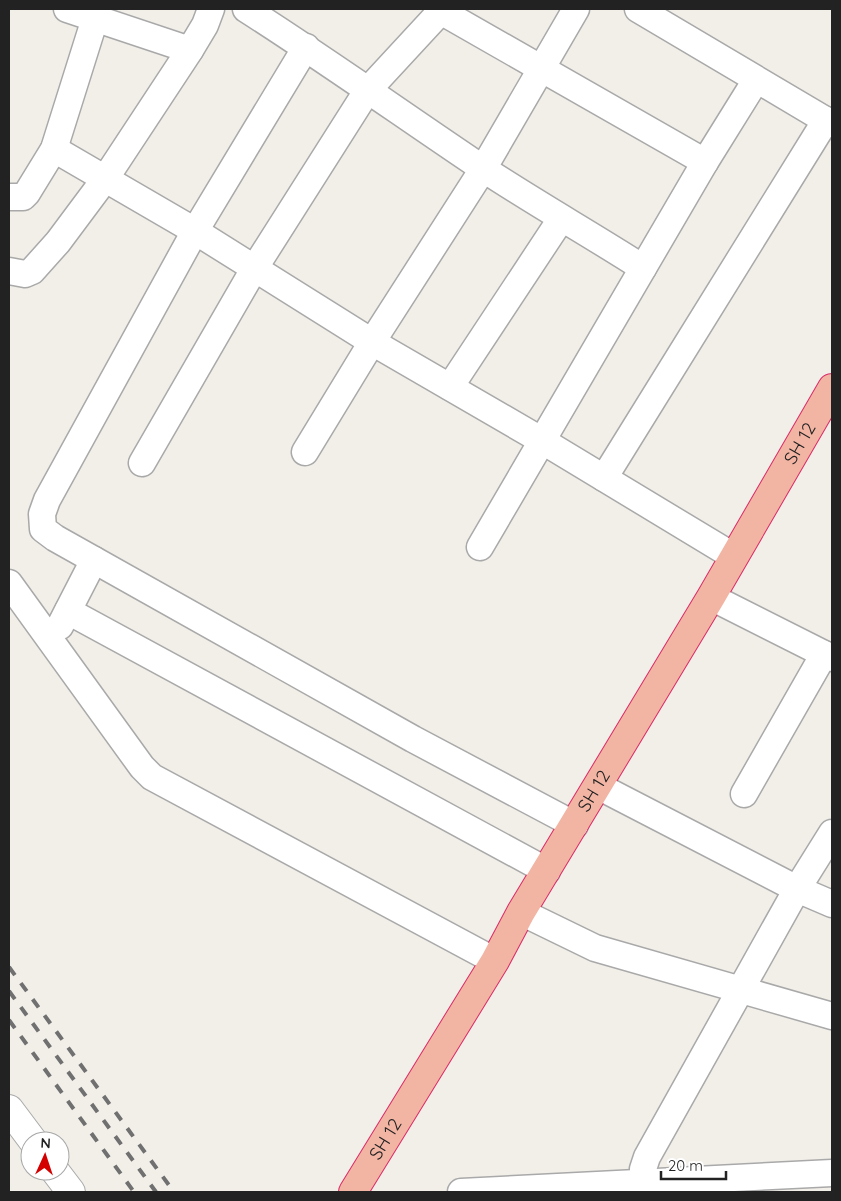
<svg xmlns="http://www.w3.org/2000/svg" width="841" height="1201" font-family="Quicksand,sans-serif">
<rect width="100%" height="100%" fill="#f2efe9"/>
<g fill="none" stroke-linecap="round" stroke-linejoin="round">
<defs>
<g id="minor">
<polyline points="67,9 190,50"/>
<path d="M246 9C326 60 403 115 482 168 535 203 590 234 643 268"/>
<polyline points="437,9 705,162"/>
<polyline points="638,9 832,124"/>
<polyline points="306,47 195,231 47,500 42,514 43,529 55,538 413,739 575,825"/>
<polyline points="54,149 195,231 372,342 541,440 733,556"/>
<polyline points="9,197 23,197 27,193 54,149 98,9"/>
<polyline points="9,271 25,274 32,271 58,242 105,179 190,50 205,25 211,9"/>
<polyline points="450,387 561,219"/>
<polyline points="305,452 372,342 483,169 576,9"/>
<polyline points="142,463 254,269 367,91 441,11"/>
<polyline points="604,478 826,120"/>
<polyline points="480,547 705,162 756,80"/>
<polyline points="9,583 142,767 152,777 495,961"/>
<polyline points="711,597 832,658"/>
<polyline points="68,611 547,871"/>
<polyline points="60,626 94,560"/>
<polyline points="598,786 797,889 832,904"/>
<polyline points="744,794 824,654"/>
<polyline points="521,912 595,948 832,1016"/>
<polyline points="461,1192 832,1173"/>
<polyline points="645,1192 643,1169 647,1157 797,889 832,833"/>
</g>
<g id="tertiary">
<polyline points="9,1109 33,1141"/>
<polyline points="55,1171 71,1192"/>
</g>
<g id="trunk">
<path id="s1" d="M353 1192 495 961 521 912 711 597 832 388"/>
</g>
</defs>
<use href="#minor" stroke="#a9a9a9" stroke-width="29"/>
<use href="#tertiary" stroke="#a9a9a9" stroke-width="30"/>
<use href="#trunk" stroke="#dc2a67" stroke-width="30"/>
<use href="#minor" stroke="#fff" stroke-width="26"/>
<use href="#tertiary" stroke="#fff" stroke-width="28"/>
<use href="#trunk" stroke="#f2b4a3" stroke-width="28"/>
<g stroke="#707070" stroke-width="4" stroke-dasharray="10 10" stroke-linecap="butt">
<polyline points="9,967 174,1192"/>
<polyline points="9,991 156,1192"/>
<polyline points="9,1020 134,1192"/>
</g>
</g>
<g text-anchor="middle" stroke-width="4.5" stroke-linejoin="round" paint-order="stroke">
<g font-size="18" fill="#222" stroke="#fff">
<text dy="6" stroke="none"><textPath href="#s1" startOffset="872">SH 12</textPath></text>
<text dy="6" stroke="none"><textPath href="#s1" startOffset="468">SH 12</textPath></text>
<text dy="6" stroke="none"><textPath href="#s1" startOffset="62">SH 12</textPath></text>
</g>
</g>
<rect width="841" height="1201" fill="none" stroke="#222222" stroke-width="20"/>
<g transform="translate(45 1156) rotate(3)"><circle r="24" fill="#ffffff" stroke="#a7a7a7"/>
<path d="M0-4L9 19L0 12L-9 19Z" fill="#d40000"/>
<text y="-8" font-size="14" font-weight="bold" text-anchor="middle" fill="#222222">N</text>
</g>
<path d="M661 1171v8h65v-8" fill="none" stroke="#222222" stroke-width="2.5"/>
<text x="668" y="1171" font-size="15" fill="#222222" stroke="#ffffff" stroke-width="4" paint-order="stroke">20 m</text>
</svg>
